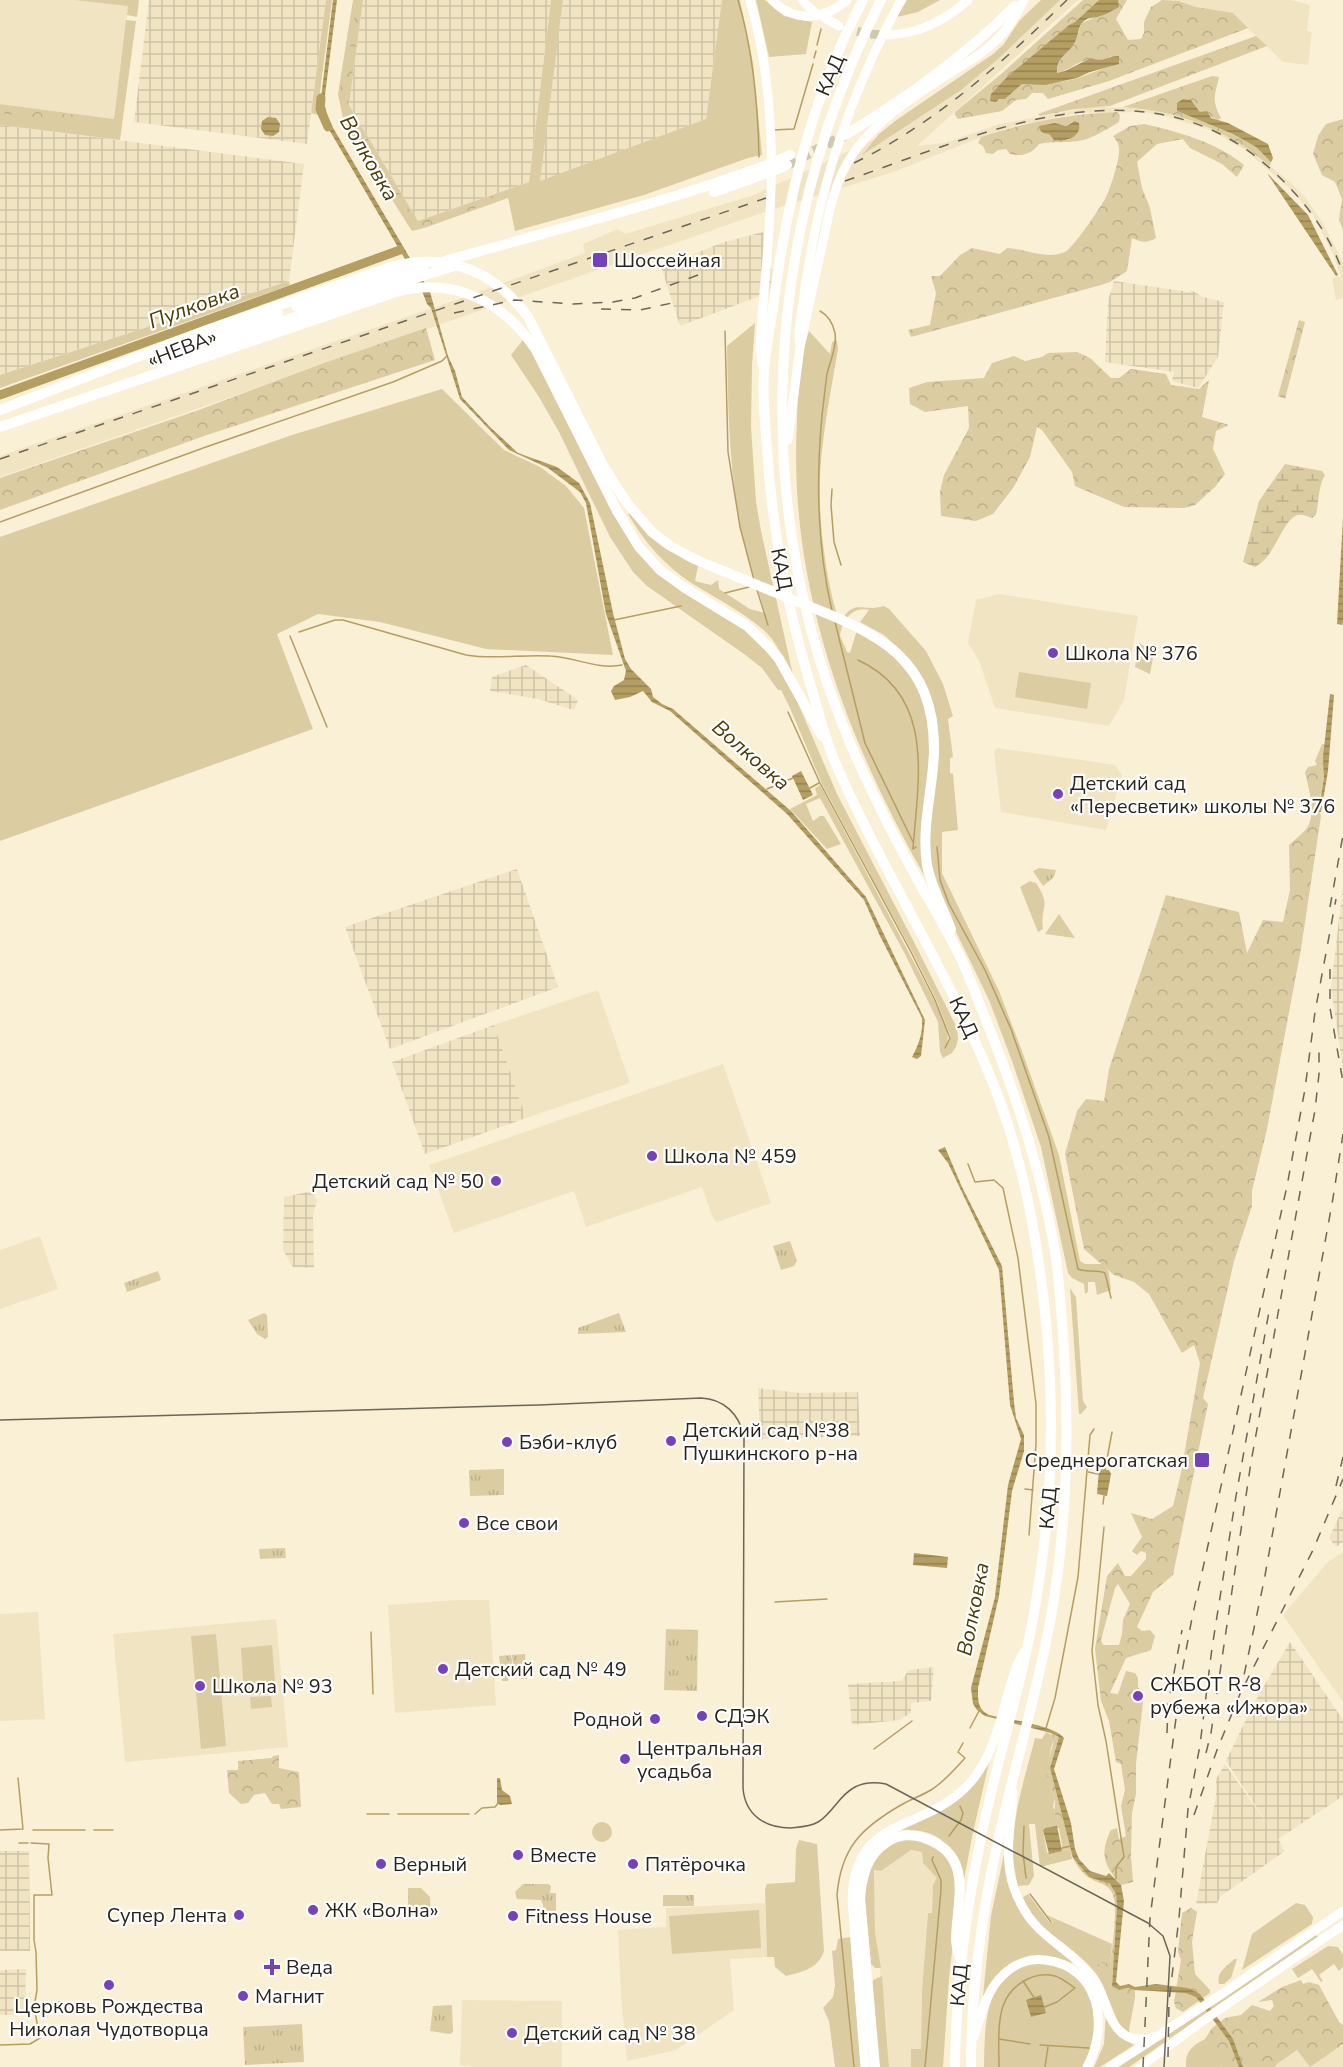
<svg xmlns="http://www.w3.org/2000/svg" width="1343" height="2067" font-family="'Nunito Sans',sans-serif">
<defs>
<pattern id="industrial-grid" width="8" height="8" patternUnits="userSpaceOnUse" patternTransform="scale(1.5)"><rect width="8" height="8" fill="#f1e4c3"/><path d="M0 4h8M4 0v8" fill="none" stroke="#cfc3a7"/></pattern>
<pattern id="forest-crowns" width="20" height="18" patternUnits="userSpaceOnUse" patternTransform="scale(1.5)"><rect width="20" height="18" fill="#dccca2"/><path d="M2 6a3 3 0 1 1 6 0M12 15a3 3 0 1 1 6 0" fill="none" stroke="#bdaf8b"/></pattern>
<pattern id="wetland-marsh" width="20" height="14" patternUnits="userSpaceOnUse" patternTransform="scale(1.5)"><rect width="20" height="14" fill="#dccca2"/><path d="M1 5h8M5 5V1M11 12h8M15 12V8" fill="none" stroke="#bdaf8b"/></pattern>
<pattern id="park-tufts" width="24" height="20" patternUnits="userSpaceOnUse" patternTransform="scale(1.5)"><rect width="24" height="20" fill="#dccca2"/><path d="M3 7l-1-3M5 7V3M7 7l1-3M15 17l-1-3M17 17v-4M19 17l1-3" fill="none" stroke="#bdaf8b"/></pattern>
<pattern id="water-rules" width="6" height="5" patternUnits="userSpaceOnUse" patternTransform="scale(1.5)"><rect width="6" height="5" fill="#b59e61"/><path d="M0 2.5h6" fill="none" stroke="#93814f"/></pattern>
</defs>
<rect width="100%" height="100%" fill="#faf0d6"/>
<g fill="#f1e4c3">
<polygon points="0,0 129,0 114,119 0,104"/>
<polygon points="1046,0 1078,0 917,146 944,143 1000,124 1091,107 1139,108 1161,112 1211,127 1247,147 1291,183 1305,197 1324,225 1343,263 1343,298 1336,300 1332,278 1341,276 1333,254 1313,215 1289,188 1245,150 1210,130 1168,117 1145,112 1078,113 1015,126 992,133 896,171 756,215 0,477 0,456 462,298 585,253 583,244 618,229 625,234 754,195 881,136 1005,47"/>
<polygon points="1172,0 1291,0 1310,5 1307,31 1312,32 1308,65 1283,62 1233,14 1196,7"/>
<polygon points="999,594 1138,616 1124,700 1109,726 995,708 980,663 968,643 976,600"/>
<polygon points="998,748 1115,765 1122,775 1106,830 1001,812 994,751"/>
<polygon points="598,990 630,1083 526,1118 494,1025"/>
<polygon points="723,1064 771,1203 717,1222 713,1218 702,1187 586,1227 574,1191 454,1233 429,1165"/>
<polygon points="40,1236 58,1289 0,1309 0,1250"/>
<polygon points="1343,1552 1343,1702 1283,1615 1327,1563"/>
<polygon points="458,1600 489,1600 496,1705 395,1713 388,1605"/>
<polygon points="38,1612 45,1719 0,1721 0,1614"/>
<polygon points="276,1619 288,1747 125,1762 113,1634"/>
<polygon points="911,1850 922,1852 923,1863 938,1878 933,1885 932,1914 928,1914 922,1990 921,2049 911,2049 911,2067 889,2067 886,2018 875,1933 874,1870 881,1871"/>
<polygon points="765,1903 767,1957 730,1959 734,2010 676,2050 627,2061 621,1995 618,1930 666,1927 666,1908"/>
<polygon points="462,2000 562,2001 562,2067 472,2067 460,2065"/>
<polygon points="1343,2044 1343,2067 1275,2067 1277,2064 1297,2050 1311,2066"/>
</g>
<g fill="url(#industrial-grid)">
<polygon points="149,0 326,0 307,144 134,122"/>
<polygon points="363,0 551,0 529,182 418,221 349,105"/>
<polygon points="563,0 722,0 706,119 539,182"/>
<polygon points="0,125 304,164 289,281 0,375"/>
<polygon points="763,232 776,290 680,326 661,267 724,242"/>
<polygon points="1114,281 1189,292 1191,290 1203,297 1224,302 1218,357 1198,388 1172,381 1174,372 1105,362 1108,301"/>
<polygon points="526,665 578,700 574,710 538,699 490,691 492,677"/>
<polygon points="517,869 558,987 390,1049 345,927"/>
<polygon points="1343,886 1343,1069 1331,987"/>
<polygon points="494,1025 526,1118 425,1154 392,1062"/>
<polygon points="313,1191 317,1201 313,1214 314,1268 293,1267 283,1250 284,1197"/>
<polygon points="758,1388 800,1393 858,1392 860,1436 760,1439"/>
<polygon points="1343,1508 1343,1542 1336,1547 1329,1538"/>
<polygon points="1290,1642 1343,1720 1343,1796 1278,1839 1285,1851 1221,1896 1217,1903 1196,1904 1216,1796 1216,1779 1225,1764 1273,1832 1226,1761 1253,1705"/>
<polygon points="934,1667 931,1701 911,1703 911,1713 899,1720 852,1725 848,1684 901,1681 909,1670"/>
<polygon points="0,1851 29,1851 30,1951 0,1951"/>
<polygon points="26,1969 25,2015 0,2015 0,1970"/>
</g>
<g fill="#dccca2">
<polygon points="75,0 139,0 137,17 127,15 128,6"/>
<polygon points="326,0 332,0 318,107 321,116 311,113"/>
<polygon points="353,0 363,0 349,105 418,221 529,182 551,0 563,0 540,181 706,119 722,0 740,0 753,63 762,155 748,158 644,195 515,231 508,198 427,227 412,231 344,123 338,94"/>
<polygon points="756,0 765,0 784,16 812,22 806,54 769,57"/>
<polygon points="907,0 940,0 918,12 897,17"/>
<polygon points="1041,0 1060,0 998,59 961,90 862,155 879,134 895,121 993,54 1003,45 1020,20"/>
<polygon points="126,20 136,21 120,140 0,125 0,104 114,119"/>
<polygon points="289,281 290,285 0,388 0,375"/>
<path d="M755 323 752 365 751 427 756 502 761 531 793 675C786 664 780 650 772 639 755 618 717 599 693 584 665 566 645 543 628 514L630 513 698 566 695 581 711 585 718 580 719 589 750 609 765 613C757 584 746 554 740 525 729 465 728 407 727 346Z"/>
<path d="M809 331 830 354 832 342 837 340 838 349C831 391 822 434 820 477 818 517 826 585 840 623 854 597 862 613 884 606L889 609 926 651 943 684 953 716 948 719 953 757 950 758V773L953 774 958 830 942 832V873L999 991 1022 1051 1059 1155 1080 1261 1085 1264H1105L1109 1273 1111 1290 1097 1295 1095 1282H1088V1292L1085 1294 1084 1284 1072 1278 1068 1273 1041 1147 1012 1061 989 1000 942 903 932 873 929 834 939 743 937 720 933 704 916 669 904 653 884 635 860 622 869 610C852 606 842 621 840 636L847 652 850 653 857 630 885 646 917 684 930 720 925 877C845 736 788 585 797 421 798 395 800 355 809 331Z"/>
<path d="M526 339 648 564 744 629 772 657 791 687 837 794 917 948 957 1028 958 1039 956 1047 952 1053 943 1058 940 1052 938 1022 905 954 820 798 806 804 813 821 820 816H824L841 844 827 849 790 809 817 795 815 788 820 785 934 1000C942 1019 953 1031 945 1050L951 1037 936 999 912 951 870 875V872H869L822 784 790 708 781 690H778L762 668 744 654 647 586 633 572 610 537 559 432 539 397 511 355 523 340Z"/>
<polygon points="442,389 504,450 540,467 566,486 584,508 613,655 486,649 380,622 318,614 277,634 313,729 0,841 0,537 292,435"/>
<polygon points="1019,672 1091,683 1087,709 1015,697"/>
<path d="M1030 881 1036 883C1052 907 1040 906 1043 929L1038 932 1020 887Z"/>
<polygon points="1059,914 1075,938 1045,934"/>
<polygon points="1070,1288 1076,1297 1083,1401 1087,1407 1081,1414 1079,1414"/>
<polygon points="216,1634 226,1746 201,1749 191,1636"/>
<polygon points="272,1645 276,1693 244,1695 241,1648"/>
<polygon points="271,1696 272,1707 251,1709 250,1697"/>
<path d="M1046 1732 1054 1736 1046 1772 1055 1798 1053 1807 1065 1825 1069 1844 1062 1845 1059 1828H1045L1043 1830 1047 1853 1070 1849 1072 1859 1040 1867 1035 1824H1029L1034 1876 1029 1885 1018 1886C1004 1837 1023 1786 1035 1738L1042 1739Z"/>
<path d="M990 1758 972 1837 964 1880C957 1870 954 1856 947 1846 936 1831 915 1829 898 1830L939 1809Z"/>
<circle cx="602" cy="1832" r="10"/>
<polygon points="907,1839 920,1840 943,1852 956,1874 955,1926 949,1978 943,2067 911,2067 911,2049 921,2049 922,1990 928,1913 932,1913 933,1885 937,1878 923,1863 922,1852 911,1850 881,1871 874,1870 875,1933 881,1968 875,1968 871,1964 863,1883 878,1854 894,1842"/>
<path d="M799 1840 817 1844 824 1951C818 1969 802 1972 786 1976L775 1967 774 1957H767L765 1889 767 1884 795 1882 796 1849Z"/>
<path d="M1004 1854 1007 1867 1043 1938 1075 1964C1060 1958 1039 1952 1023 1960 1011 1966 996 1987 983 1996L991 1916Z"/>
<path d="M1028 1894 1050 1923 1053 1922 1047 1915 1112 1944 1110 1966 1103 1962 1098 1965 1108 1971C1110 1987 1120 1997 1135 1998L1129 2030 1130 2034 1119 2024 1102 1984 1035 1920 1022 1898Z"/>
<polygon points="1296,1903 1305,1905 1313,1917 1312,1924 1242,1970 1252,1934"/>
<polygon points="759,1910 761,1948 672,1954 669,1916"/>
<polygon points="1316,1935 1318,1937 1169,2039 1169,2034"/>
<polygon points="850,1937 861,2067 835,2067 829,2021 823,2008 833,1997 835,1986 832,1951 836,1950 838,1939"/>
<polygon points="1328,1946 1338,1947 1343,1955 1343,1967 1339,1971 1334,1964 1319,1975 1323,1981 1321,1982 1312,1969 1298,1978 1292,1969"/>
<path d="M1036 1963 1062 1966 1081 1979 1092 1999 1095 2032 1085 2067H984C985 2024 983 1974 1036 1963Z"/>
<polygon points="882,1976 889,2067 878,2067 872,1984 873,1980"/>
<polygon points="1106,2013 1118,2035 1134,2045 1100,2067 1094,2067 1104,2044"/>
<polygon points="1165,2037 1165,2042 1129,2067 1118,2067"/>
<path d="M1205 2039 1222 2067H1186C1185 2051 1192 2046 1205 2039Z"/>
</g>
<g fill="url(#forest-crowns)" fill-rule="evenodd">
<path d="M356 0H362L348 105 416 222 527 184V186L508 196 416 230 412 229 408 225 376 173V163C357 145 341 120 340 93 340 79 346 61 350 47 354 32 354 15 356 0Z"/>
<path d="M1083 0H1099L1075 22 1069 25 996 89 999 99H1005L1022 84C1040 84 1058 83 1075 79 1088 75 1099 69 1112 66L1111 56C1102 64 1094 58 1084 61 1074 64 1067 71 1057 73 1056 60 1066 55 1073 45 1078 40 1078 29 1082 23L1118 7V0H1127L1116 19 1128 40 1141 39 1144 33V22L1151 7 1162 0 1178 1 1196 7 1233 13 1248 28 1109 81 1048 99 1043 93H1032L1026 99 1016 100 1002 111 958 119 955 115V112L1001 74Z"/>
<polygon points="1256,36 1267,46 1110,106 1075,109 1040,116 1038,114"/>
<path d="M1212 76 1219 77C1215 96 1211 99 1221 118L1218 120 1200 112 1191 100 1183 99 1177 111 1233 134 1256 147 1271 162 1270 166C1227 130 1180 111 1123 107Z"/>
<polygon points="0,105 112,120 114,121 113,124 109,126 0,113"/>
<path d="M1117 112 1120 115 1119 122C1107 129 1092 139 1078 141 1065 143 1053 141 1039 144 1032 154 1021 157 1010 154L1006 149 998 150 993 154 986 153 983 146 978 143 981 137C1026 122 1069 114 1117 112ZM1072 122 1077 134 1068 140H1054L1049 134 1055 123 1066 126Z"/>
<polygon points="1343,119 1343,230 1339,220 1342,199 1335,182 1322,175 1313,154 1318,136 1326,124"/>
<path d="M1144 124C1179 132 1216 142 1244 165L1237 177 1222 164 1190 148 1183 139 1157 144 1137 162 1142 188 1150 208 1156 238C1147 243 1142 243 1132 238L1127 271 1110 282 1101 285 911 337 908 330 930 325 936 293 931 276H940L960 255 972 248 1000 254 1007 248C1026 249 1046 260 1065 252 1073 248 1101 207 1106 197 1111 186 1118 164 1119 153 1120 146 1117 141 1113 136L1130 126Z"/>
<polygon points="1299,320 1305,322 1285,399 1278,396"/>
<polygon points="426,328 435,360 204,436 0,510 0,478 196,411 327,362"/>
<polygon points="1077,352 1090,358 1111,378 1119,378 1131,369 1166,374 1171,385 1199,389 1209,380 1202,417 1229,425 1216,431 1213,449 1225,474 1215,487 1195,505 1184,508 1124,507 1075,486 1072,472 1042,430 1037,427 1030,457 1013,488 993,514 976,521 941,516 940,492 944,475 969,428 968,406 925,412 910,404 909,388 927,382 984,378 992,363 1014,356 1025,361 1042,357 1048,353"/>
<path d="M1322 744H1325L1324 778 1318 807 1321 816 1301 949 1267 1129 1252 1191V1206L1234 1261 1203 1398 1208 1404 1173 1575 1153 1592 1137 1627 1142 1631 1150 1630 1155 1636 1151 1650 1126 1658 1110 1693 1118 1694 1126 1671 1135 1673 1138 1678V1687L1144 1693 1136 1764V1794L1132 1813 1131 1856 1133 1882 1121 1885C1104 1866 1099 1854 1111 1830L1117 1828 1119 1839 1126 1836 1121 1806 1125 1790 1121 1764 1116 1762 1109 1721 1101 1701 1095 1649 1107 1576 1118 1563 1125 1576H1131L1146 1559V1553L1141 1551 1137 1555 1132 1551 1142 1537 1131 1513 1152 1519 1173 1506 1181 1473 1200 1363 1194 1345 1182 1353 1149 1294 1134 1282 1114 1275 1084 1249 1065 1154 1077 1111 1086 1099 1104 1101 1109 1069 1166 895 1239 912 1247 953 1263 920 1283 922 1290 890 1289 845C1295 839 1306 832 1309 824 1316 808 1308 788 1305 772L1308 767 1317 765 1315 761ZM1118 1584 1130 1604 1123 1620 1122 1634 1119 1645H1103L1101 1640 1115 1588Z"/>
<path d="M1051 1733 1059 1737 1050 1768 1073 1858 1089 1877 1110 1884 1116 1893 1117 1906 1112 1985 1135 1990V1998L1126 1997 1108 1989V1972L1103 1970 1097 1965 1103 1962 1110 1965C1112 1949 1118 1909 1113 1895 1109 1884 1099 1883 1091 1879 1081 1874 1072 1859 1070 1849L1062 1850V1845L1069 1844 1065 1826 1058 1823C1052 1809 1057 1806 1054 1795 1052 1787 1046 1778 1046 1771 1046 1759 1058 1744 1051 1733Z"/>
<polygon points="279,1755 279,1768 299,1772 301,1807 281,1809 279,1804 272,1804 265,1793 254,1795 248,1803 241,1804 229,1793 227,1770 238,1770 238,1761 272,1758 273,1756"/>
<polygon points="1191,1908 1197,1912 1192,1942 1195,1974 1210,1990 1210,1993 1183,2012 1176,2008 1174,2002 1181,1960 1178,1952 1182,1913"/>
<path d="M1234 1959H1237L1231 1978 1224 1984H1219C1216 1971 1227 1967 1234 1959Z"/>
<polygon points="1301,1980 1303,1984 1309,1982 1319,1985 1339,2022 1343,2025 1343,2044 1310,2067 1297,2050 1277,2064 1275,2067 1222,2067 1215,2056 1213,2057 1205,2039 1212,2028 1225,2018 1241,2015 1252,2005 1270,2011 1274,2006 1272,2000 1258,2002 1282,1987"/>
</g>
<path fill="url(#wetland-marsh)" d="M1285 464 1322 471 1325 475C1318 486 1319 502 1316 515L1312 518C1307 516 1302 514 1298 515 1282 519 1276 557 1255 567L1243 562 1259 501Z"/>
<g fill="url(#park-tufts)">
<polygon points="1139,643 1154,652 1150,674 1135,667"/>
<polygon points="1039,868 1056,870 1054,877 1043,886 1033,871"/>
<polygon points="790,1241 797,1261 794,1266 781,1270 773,1246"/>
<polygon points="158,1271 161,1280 127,1292 124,1283"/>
<polygon points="264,1313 267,1315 268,1337 265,1339 257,1334 248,1320"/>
<polygon points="619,1313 626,1332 578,1334 578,1328"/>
<polygon points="504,1469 504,1495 470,1496 469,1470"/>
<polygon points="285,1548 286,1558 260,1559 259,1549"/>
<polygon points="666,1629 698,1630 697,1691 664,1690"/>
<polygon points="525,1654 527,1679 521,1679 520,1673 514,1673 512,1655"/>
<polygon points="511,1655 513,1673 508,1674 508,1681 502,1681 499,1656"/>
<polygon points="523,1884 548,1884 551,1886 550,1893 556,1893 556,1919 549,1921 544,1920 543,1905 541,1900 517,1899 515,1892"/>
<polygon points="408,1888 421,1888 430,1897 431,1915 404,1916 403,1905 408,1905"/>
<rect x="663" y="1895" width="31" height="11"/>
<polygon points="452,2005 453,2032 450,2034 430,2031 433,2006"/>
<polygon points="302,2024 304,2062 245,2065 243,2027"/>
</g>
<g fill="url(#water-rules)">
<path d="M333 0H337L324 103 329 121 430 292 448 356 455 371 462 397 490 427 518 453 557 467 579 483 590 503 613 613 625 659 631 669 651 689 653 697 662 704 673 709 791 811 866 897 925 1020 921 1056 917 1059 912 1057C919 1044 923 1033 922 1018L880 936 864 900 787 814 670 711 652 702 643 691 630 697 615 700 611 691 614 686 624 680 626 671 606 614 586 503 580 492 548 468 509 450 460 399 431 308 427 304 419 283 324 121 320 106Z"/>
<path d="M1099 0H1118L1119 7C1112 11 1105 15 1097 17 1092 18 1089 17 1084 21 1077 27 1079 35 1075 42 1069 54 1056 57 1057 73L1065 71 1091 58C1103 63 1107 56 1119 56V64L1090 72 1077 78 1045 85 1022 84 1005 99H999L996 102 990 101 991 94 1007 77 1069 25 1075 22Z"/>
<polygon points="1183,99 1191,100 1200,112 1207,111 1211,118 1228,123 1268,144 1273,158 1271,162 1256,147 1233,134 1177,111 1177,103"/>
<polygon points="268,117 276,118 280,124 279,132 273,136 265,135 261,129 262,121"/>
<path d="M1075 121 1079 123C1082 138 1065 142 1054 140L1049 134C1043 133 1040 133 1039 126L1055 123 1066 126Z"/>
<polygon points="1267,173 1308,215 1338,275 1336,276"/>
<polygon points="1343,518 1343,622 1342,625 1337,624"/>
<polygon points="1330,694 1334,695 1328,771 1321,812 1318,812 1324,778 1323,757"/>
<polygon points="801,771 813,795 803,800 792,776"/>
<path d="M945 1147 962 1187 1002 1266 1014 1402 1016 1418 1024 1435V1451L1012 1491 999 1596 978 1688C978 1699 977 1709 989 1715 1006 1719 1054 1725 1064 1738L1054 1769 1071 1823 1075 1849 1079 1859 1090 1871 1106 1876 1109 1873 1121 1885 1124 1901 1116 1982 1120 1986 1129 1984 1135 1987 1156 1984 1188 1988 1200 1994 1233 2039 1243 2067H1239L1229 2041 1196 1997 1186 1993 1135 1990 1127 1988 1119 1990 1112 1986 1117 1906 1116 1894 1110 1884 1089 1877 1073 1858 1050 1768 1059 1737 1051 1733 985 1716 977 1710 973 1704 971 1688 995 1597 1008 1485 1021 1439 1010 1405 999 1270 948 1163 938 1150Z"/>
<polygon points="1099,1469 1109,1470 1111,1474 1107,1496 1097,1494"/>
<polygon points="914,1553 948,1557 947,1568 913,1565"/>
<polygon points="497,1778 500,1778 502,1790 510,1796 512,1804 500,1805 497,1803"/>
<polygon points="1057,1826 1062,1851 1049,1854 1043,1830 1045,1828"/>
<polygon points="1041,1995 1046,2013 1031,2017 1026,2000"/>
</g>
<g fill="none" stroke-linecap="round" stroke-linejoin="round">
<g stroke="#b59e61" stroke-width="1.5">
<path d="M738 0C753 50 758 105 759 157"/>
<polyline points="817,45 821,29"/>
<polyline points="814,58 816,51"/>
<polyline points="773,130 794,129 813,64"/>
<path d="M820 311C829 316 833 323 835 333 837 347 830 361 827 374 825 387 824 401 822 415 816 480 817 547 832 611"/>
<polyline points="725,331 728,452 740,527 754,580"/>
<polyline points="832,489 831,505 834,542 841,565"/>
<polyline points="0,522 206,447 393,382 442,361 446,357"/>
<polyline points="757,590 768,625"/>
<polyline points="725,593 749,587"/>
<polyline points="614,620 681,606"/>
<polyline points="835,622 865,743 913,842"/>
<path d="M299 632 335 620H343L466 655C494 660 522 654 550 656 575 657 597 670 622 665"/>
<polyline points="290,636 327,727"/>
<path d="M858 660C936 696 918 779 913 849L916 847"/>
<polyline points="788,712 820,783 911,952 935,1000 950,1038 945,1048"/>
<polyline points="810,788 819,783"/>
<polyline points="767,789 793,778"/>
<path d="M937 847 940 880 949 904 985 970 1011 1029 1049 1137 1078 1269C1087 1273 1096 1269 1105 1273L1111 1298"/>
<polyline points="968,1164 975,1182 994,1180 1003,1188 1018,1258 1036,1404 1036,1444 1029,1535"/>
<polyline points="1105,1470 1112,1432"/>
<polyline points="1088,1472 1098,1474"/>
<polyline points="1025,1489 1033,1490"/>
<polyline points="1103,1504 1104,1496"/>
<polyline points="1104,1527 1092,1651 1098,1705 1106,1741 1124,1857 1116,1867 1116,1879"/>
<polyline points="775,1602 827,1599"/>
<polyline points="371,1632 373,1694"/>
<polyline points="970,1728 979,1711"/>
<polyline points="1046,1728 1055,1698 1078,1577 1090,1435 1094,1429"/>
<polyline points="874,1749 912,1721"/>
<polyline points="367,1814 389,1814"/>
<polyline points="398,1814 469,1814"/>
<polyline points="475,1814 482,1808 495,1807 499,1802"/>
<polyline points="1024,1826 1023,1853 1026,1878"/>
<polyline points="0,1830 23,1829 18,1778"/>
<polyline points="33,1830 85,1830"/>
<polyline points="94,1830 113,1830"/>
<polyline points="949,1836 961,1820 963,1813 960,1806"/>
<polyline points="19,1843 28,1843"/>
<polyline points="1062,1848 1071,1846"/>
<polyline points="1030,1894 1051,1922"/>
<polyline points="1023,1981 1035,1999"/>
<polyline points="35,2007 59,2002"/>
<polyline points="999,2039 1030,2044"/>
<polyline points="0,2045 30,2044 40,2038 34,2007 37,1990 36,1952 34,1940 34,1895 52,1895 48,1858 49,1844 31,1843"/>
<polyline points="1040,2045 1089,2048"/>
<path d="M854 2067 837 1895C841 1848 861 1828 901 1805 911 1799 921 1796 931 1790 944 1782 954 1770 965 1758L958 1752 963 1743"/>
<polyline points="925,2067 941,1890 941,1880 932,1860 933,1857"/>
<path d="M999 2067C999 2047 997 2025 1003 2006 1010 1986 1033 1970 1055 1976 1062 1978 1069 1984 1075 1988L1057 2002 1042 2008"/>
<polyline points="1045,2067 1048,2047"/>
</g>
<g stroke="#b59e61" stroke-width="9">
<polyline points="321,98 320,109 328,127"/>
<polyline points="0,395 400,250"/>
</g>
<polyline stroke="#d0c7b1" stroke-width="9" stroke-dasharray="9 4.5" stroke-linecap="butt" points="844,28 868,34 887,35"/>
<polyline stroke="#d0c7b1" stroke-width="10" stroke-dasharray="10 5" stroke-linecap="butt" points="787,165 845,135"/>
<g stroke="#fff" stroke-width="9">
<path d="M772 0C794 23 824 20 847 0"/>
<path d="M799 341V330C804 293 809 257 817 221 834 144 863 70 901 0"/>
<path d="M1013 1792C1011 1824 1003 1857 1014 1888 1032 1939 1064 1941 1092 1976 1106 1993 1105 2019 1122 2033 1133 2042 1145 2040 1157 2036"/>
<polyline points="1110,2067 1219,1996 1343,1911"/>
<polyline points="1140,2067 1201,2022 1343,1925"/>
</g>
<g stroke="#fff" stroke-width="9">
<path d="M750 0C770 69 774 142 770 213 768 259 762 304 760 350L762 364"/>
<polyline points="802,0 815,13"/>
<polyline points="825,18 839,26"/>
<path d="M887 35C919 34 944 21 968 0"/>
<path d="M788 440 800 347 830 209C834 193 839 177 848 162 866 129 908 100 939 80 979 55 1002 45 1024 0"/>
<path d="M974 2037C981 2015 986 1991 1003 1975 1014 1964 1029 1958 1045 1960 1099 1966 1110 2025 1087 2067"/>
<path d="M865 2067 852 1899C855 1816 919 1833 965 1788 991 1763 999 1726 1008 1693 1013 1677 1016 1664 1025 1651"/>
</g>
<g stroke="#fff" stroke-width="10">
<path d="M863 0C812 95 786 202 773 308 770 329 765 351 764 372 762 397 765 423 767 448 772 531 788 611 812 690 819 714 825 739 835 762 881 868 944 965 988 1071 1021 1148 1038 1239 1046 1322 1055 1416 1052 1508 1036 1601 1027 1658 1011 1713 997 1769 972 1866 956 1967 955 2067"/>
<path d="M881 0C762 235 748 507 853 750 872 793 893 835 915 875 931 904 948 931 962 961 971 980 978 1001 986 1020 1017 1097 1043 1176 1056 1258 1059 1279 1060 1301 1062 1322 1070 1422 1068 1524 1050 1622 1038 1686 1020 1748 1005 1811 985 1892 971 1983 971 2067"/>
<path d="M845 135C907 98 964 57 1015 6"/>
<polyline points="776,161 790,155"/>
<polyline points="776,170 787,165"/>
<polyline points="714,192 767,173"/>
<path d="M445 261C553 230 662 204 767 165"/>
<polyline points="296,306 424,266"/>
<polyline points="172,352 278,313"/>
<polyline points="162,365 303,314 454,266"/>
<path d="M0 410 207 330 391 267C447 252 494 270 528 317L604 467 627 503 652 532 669 545 694 559C728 573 762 587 796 601 873 632 935 653 934 752 933 789 921 827 927 865 931 887 943 908 951 929"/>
<path d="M0 427 396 292C454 276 504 302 536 350L617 511 639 547 660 570 685 588 747 626 769 647 779 659 822 736"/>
<path d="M875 2067 860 1898C862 1875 867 1855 887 1842 899 1834 914 1834 927 1839 975 1857 956 1903 956 1940 956 1946 958 1952 960 1958"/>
</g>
<path stroke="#6c6658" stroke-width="1.5" d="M0 1420 539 1405 701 1398C724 1399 739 1414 744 1436L743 1788C745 1815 765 1828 791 1828 800 1827 809 1827 818 1822 833 1813 839 1795 855 1787 865 1782 875 1782 886 1784L1148 1923 1163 1936 1170 1956 1164 2067"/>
<g stroke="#6c6658" stroke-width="1.5" stroke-dasharray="10 10" stroke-linecap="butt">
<path d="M854 163C936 123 1002 63 1067 0"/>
<path d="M845 181C984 133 1148 54 1274 172 1305 201 1329 233 1343 273"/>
<polyline points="601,309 640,310 672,303"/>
<polyline points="454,313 515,300 573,304 613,302 635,298 698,275"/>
<polyline points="0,459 766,198"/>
<polyline points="1330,907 1343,835"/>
<polyline points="1330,969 1330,1008 1343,1082"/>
<polyline points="1336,1486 1343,1457"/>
<polyline points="1240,1694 1264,1581 1333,1198 1343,1134"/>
<polyline points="1167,1733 1168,1705 1182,1630"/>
<polyline points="1206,1753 1211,1733 1251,1462 1315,1110 1319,1074 1319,1043"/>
<polyline points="1194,1815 1217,1750 1240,1694 1313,1550 1343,1479"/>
<polyline points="1168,2057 1169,2001 1179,1918 1188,1809 1200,1745 1212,1648 1236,1496 1270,1306"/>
<polyline points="1143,2067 1150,1918 1182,1672 1192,1618 1287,1186 1305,1089 1315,1012 1336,899"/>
</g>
</g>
<g fill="#7642b9" stroke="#fff" stroke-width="2">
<rect x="592" y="252" width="16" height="16" rx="3"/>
<circle cx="1053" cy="653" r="6"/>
<circle cx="1058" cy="794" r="6"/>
<circle cx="652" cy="1156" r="6"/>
<circle cx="496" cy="1181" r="6"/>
<circle cx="671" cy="1441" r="6"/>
<circle cx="507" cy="1442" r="6"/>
<rect x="1194" y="1452" width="16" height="16" rx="3"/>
<circle cx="464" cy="1523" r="6"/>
<circle cx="443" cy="1669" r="6"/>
<circle cx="200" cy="1686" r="6"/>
<circle cx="1138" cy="1696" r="6"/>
<circle cx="702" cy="1716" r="6"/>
<circle cx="655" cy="1719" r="6"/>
<circle cx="625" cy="1759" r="6"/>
<circle cx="518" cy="1855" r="6"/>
<circle cx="381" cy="1864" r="6"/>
<circle cx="633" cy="1864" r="6"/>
<circle cx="313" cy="1910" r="6"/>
<circle cx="239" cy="1915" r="6"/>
<circle cx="513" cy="1916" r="6"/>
<path d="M269 1958h6v6h6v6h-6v6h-6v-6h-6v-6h6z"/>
<circle cx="109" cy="1985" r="6"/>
<circle cx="243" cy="1996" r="6"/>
<circle cx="512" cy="2033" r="6"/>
</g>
<g text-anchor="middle" stroke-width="4.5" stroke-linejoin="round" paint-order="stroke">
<g font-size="20" fill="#28241b" stroke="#fff">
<text transform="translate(830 75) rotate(-67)" y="7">КАД</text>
<text transform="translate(182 348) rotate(-21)" y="7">«НЕВА»</text>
<text transform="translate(782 569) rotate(79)" y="7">КАД</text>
<text transform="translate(964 1017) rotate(65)" y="7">КАД</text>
<text transform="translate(1048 1508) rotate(-85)" y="7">КАД</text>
<text transform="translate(959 1985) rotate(-85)" y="7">КАД</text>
</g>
<g font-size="20" fill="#28241b" stroke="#fff" text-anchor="start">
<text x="614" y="267">Шоссейная</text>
<text x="1065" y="660">Школа № 376</text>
<text x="1070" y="790">Детский сад<tspan x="1070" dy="23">«Пересветик» школы № 376</tspan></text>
<text x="664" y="1163">Школа № 459</text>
<text x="484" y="1188" text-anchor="end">Детский сад № 50</text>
<text x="683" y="1437">Детский сад №38<tspan x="683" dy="23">Пушкинского р-на</tspan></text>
<text x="519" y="1449">Бэби-клуб</text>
<text x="1188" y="1467" text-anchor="end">Среднерогатская</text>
<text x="476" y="1530">Все свои</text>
<text x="455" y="1676">Детский сад № 49</text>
<text x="1150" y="1691">СЖБОТ R-8<tspan x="1150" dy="23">рубежа «Ижора»</tspan></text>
<text x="212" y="1693">Школа № 93</text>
<text x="714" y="1723">СДЭК</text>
<text x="643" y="1726" text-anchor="end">Родной</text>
<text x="637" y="1755">Центральная<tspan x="637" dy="23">усадьба</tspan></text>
<text x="530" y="1862">Вместе</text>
<text x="393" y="1871">Верный</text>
<text x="645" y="1871">Пятёрочка</text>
<text x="325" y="1917">ЖК «Волна»</text>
<text x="227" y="1922" text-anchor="end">Супер Лента</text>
<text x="525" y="1923">Fitness House</text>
<text x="286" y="1974">Веда</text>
<text x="255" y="2003">Магнит</text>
<text x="109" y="2013" text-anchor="middle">Церковь Рождества<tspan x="109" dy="23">Николая Чудотворца</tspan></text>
<text x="524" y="2040">Детский сад № 38</text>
</g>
<g font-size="21" font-style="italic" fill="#4a3a05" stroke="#fff">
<text transform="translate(369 158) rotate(60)" y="7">Волковка</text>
<text transform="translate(194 306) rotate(-20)" y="7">Пулковка</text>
<text transform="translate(751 755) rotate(41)" y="7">Волковка</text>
<text transform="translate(973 1609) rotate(-79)" y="7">Волковка</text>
</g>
</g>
</svg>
